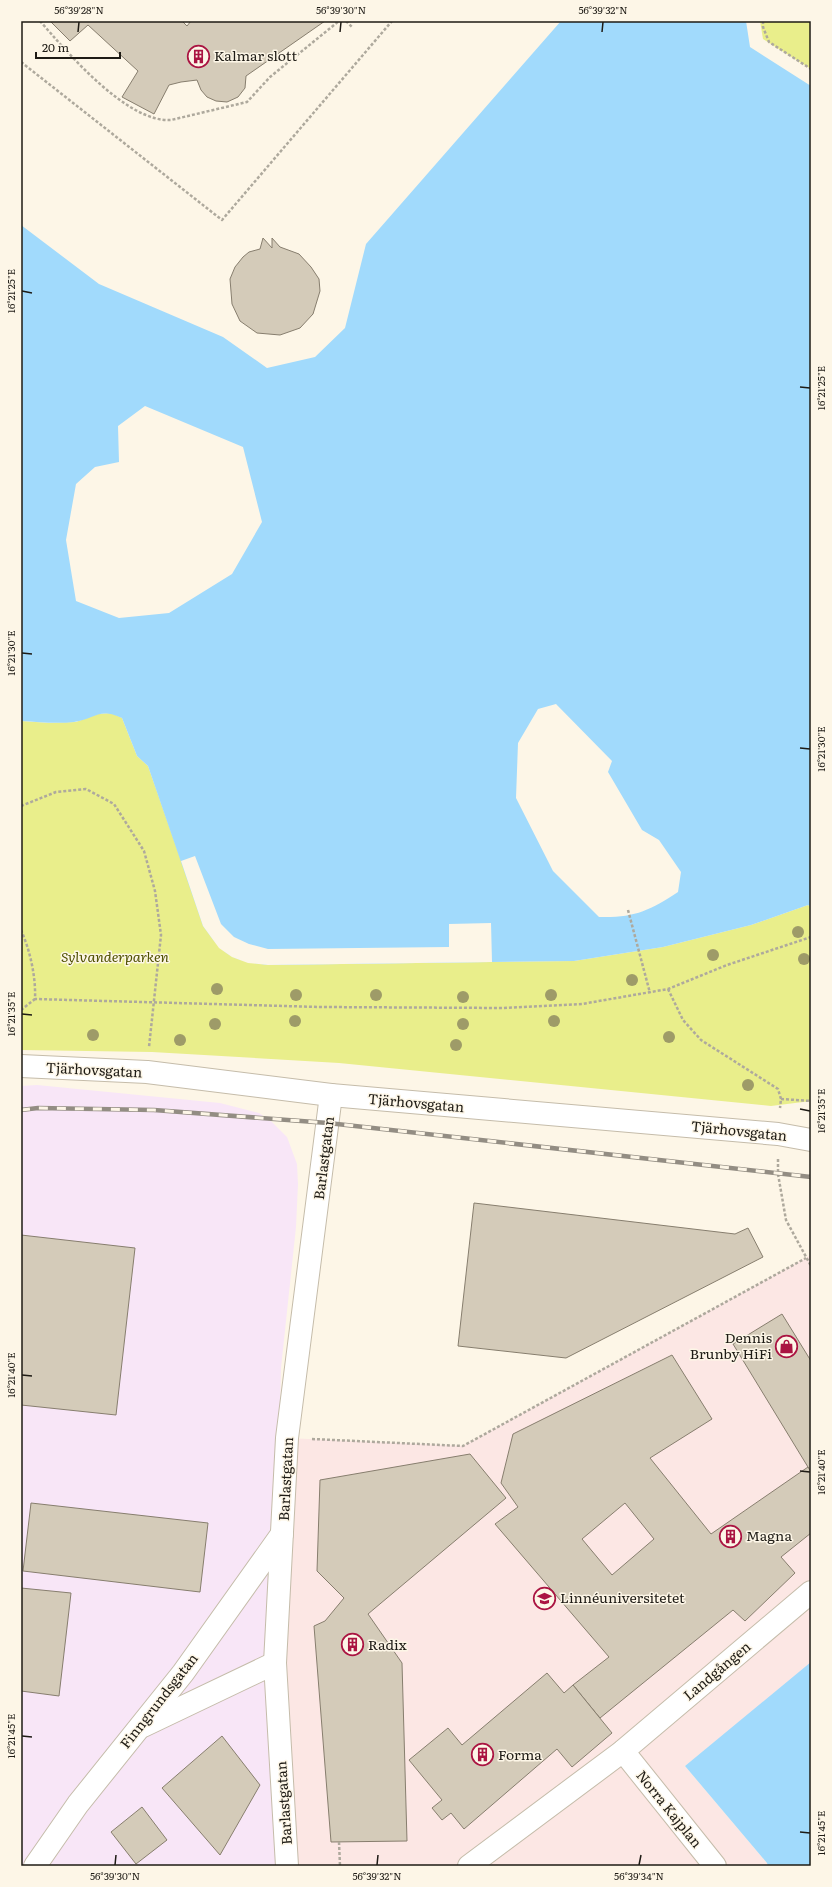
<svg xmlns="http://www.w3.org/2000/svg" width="832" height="1887" font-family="Literata,serif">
<rect width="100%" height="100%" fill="#fdf6e7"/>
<polygon fill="#f8e6f7" points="37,1085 220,1103 259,1113 272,1122 287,1137 297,1164 298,1184 296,1227 281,1368 275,1614 290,1866 21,1866 21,1086"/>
<polygon fill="#fce7e4" points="811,1255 811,1664 685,1766 767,1863 767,1866 287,1866 275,1663 287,1438 463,1446"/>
<g fill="#e9ee8b">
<polygon points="760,21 811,21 811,69 763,39"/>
<polygon points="112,713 122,718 137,756 148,766 204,926 268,965 574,961 663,947 751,925 808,905 811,907 811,1101 771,1106 339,1063 152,1052 21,1050 21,721 50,723 76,722 97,714"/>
</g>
<g fill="#a1dafc" fill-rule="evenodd">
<path d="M561 21H746L750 47 811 86V907L808 905 751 925 663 947 574 961 268 965C231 960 225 957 203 926L148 766 137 756 122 718C99 707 95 719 74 722 57 724 39 722 21 721V225L99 284 223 337 267 368 315 357 345 328 366 244ZM145 406 243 447 262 522 232 574 169 613 119 618 76 601 66 540 76 484 95 467 119 462 118 426ZM556 704 612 761 608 772 642 830 659 840 681 872 678 892C649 911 634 918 599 917L553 871 516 798 518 743 538 709Z"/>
<polygon points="811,1662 811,1866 768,1866 767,1863 685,1766"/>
</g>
<polygon fill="#fdf6e7" points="195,856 221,924 234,937 249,944 268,949 449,947 449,924 491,923 492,962 268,965 248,963 232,957 219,948 203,926 181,861"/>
<g fill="#d4cbb9" stroke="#877e6e" fill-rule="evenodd">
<polygon points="50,21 182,21 187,26 191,21 325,21 246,76 245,88 238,97 227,102 216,101 207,97 201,90 197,80 181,82 169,85 154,114 122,97 138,71 88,25 70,41"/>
<polygon points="263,238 272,248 272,238 280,247 299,254 311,267 319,279 320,291 313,314 300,328 280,335 257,333 240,321 232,304 230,279 235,267 243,257 249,252 260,249"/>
<polygon points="474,1203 735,1234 748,1228 763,1257 566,1358 458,1346"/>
<polygon points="21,1235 135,1248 116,1415 21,1405"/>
<polygon points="782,1314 811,1361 811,1472 733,1344"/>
<path d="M672 1355 712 1419 650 1458 711 1534 808 1467 811 1472V1533L781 1557 795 1573 745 1621 733 1610 600 1718 573 1685 609 1657 495 1524 518 1507 501 1483 513 1434ZM625 1503 654 1539 612 1575 582 1539Z"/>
<polygon points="470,1454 506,1498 368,1614 402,1663 407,1841 331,1842 314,1626 325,1621 344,1598 317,1571 320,1480"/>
<polygon points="31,1503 208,1523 200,1592 23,1571"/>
<polygon points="21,1588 71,1593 59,1696 21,1691"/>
<polygon points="547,1673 564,1693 573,1685 612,1733 572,1767 557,1749 464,1829 451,1813 442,1820 432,1808 442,1800 409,1760 448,1728 462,1745"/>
<polygon points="222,1736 260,1785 220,1855 162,1788"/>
<polygon points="142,1807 167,1840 136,1864 111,1832"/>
</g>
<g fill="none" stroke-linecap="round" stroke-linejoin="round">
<defs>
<g id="street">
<polyline points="21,1066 147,1072 331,1095 778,1134 811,1140"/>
<polyline points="143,1726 275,1663"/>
<polyline points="623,1751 715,1866"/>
<polyline points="35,1866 78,1804 183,1673 282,1534"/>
<polyline points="287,1866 275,1663 287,1438 331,1095"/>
<polyline points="469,1866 623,1751 811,1592"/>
</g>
</defs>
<use href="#street" stroke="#c5bcaa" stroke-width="24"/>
<g stroke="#aea99d" stroke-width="2.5" stroke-dasharray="3 2" stroke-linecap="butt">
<path d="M40 21C67 52 127 123 171 120L247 102 270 77 339 21"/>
<polyline points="346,21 353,28"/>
<polyline points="763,21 763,27 769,42 811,69"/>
<polyline points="21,62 222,220 392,21"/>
<polyline points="21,806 56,792 86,789 114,804 144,851 155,891 161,935 149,1047"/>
<polyline points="628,910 650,993"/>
<path d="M21 930C30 950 36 977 35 999L320 1007 503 1008 582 1004 668 989 727 965 811 937"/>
<polyline points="668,989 683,1020 701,1040 778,1089 781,1099 780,1108"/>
<polyline points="21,1010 35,999"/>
<polyline points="781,1099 811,1101"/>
<polyline points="778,1159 778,1174 786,1220 811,1266"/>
<polyline points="312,1439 463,1446 806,1258"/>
<polyline points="339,1842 340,1866"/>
</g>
<use href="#street" stroke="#fff" stroke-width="22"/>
<defs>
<polyline id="rail" points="21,1110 38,1108 154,1110 328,1123 811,1177"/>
</defs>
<use href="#rail" stroke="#938d83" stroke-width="4.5"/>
<use href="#rail" stroke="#fdf6e7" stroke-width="3" stroke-dasharray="9" stroke-linecap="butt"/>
</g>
<g fill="#9e9b68">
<circle cx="798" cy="932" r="6"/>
<circle cx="713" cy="955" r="6"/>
<circle cx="804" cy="959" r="6"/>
<circle cx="632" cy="980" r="6"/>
<circle cx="217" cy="989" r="6"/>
<circle cx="296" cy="995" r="6"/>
<circle cx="376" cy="995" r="6"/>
<circle cx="551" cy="995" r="6"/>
<circle cx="463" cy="997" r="6"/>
<circle cx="295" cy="1021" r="6"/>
<circle cx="554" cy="1021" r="6"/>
<circle cx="215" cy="1024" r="6"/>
<circle cx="463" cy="1024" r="6"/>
<circle cx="93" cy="1035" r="6"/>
<circle cx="669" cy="1037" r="6"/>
<circle cx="180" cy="1040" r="6"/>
<circle cx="456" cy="1045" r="6"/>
<circle cx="748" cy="1085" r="6"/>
</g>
<path fill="none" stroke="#1e1b15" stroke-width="1.5" d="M78 32 79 22M340 32 341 22M602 32 603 22M22 291 32 293M800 387 810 388M22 653 32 654M800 748 810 749M22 1014 32 1015M800 1109 810 1111M22 1375 32 1376M800 1471 810 1472M22 1736 32 1737M800 1832 810 1833M115 1865 116 1855M377 1865 378 1855M639 1865 641 1855"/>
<defs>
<symbol id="building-ring" viewBox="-11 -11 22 22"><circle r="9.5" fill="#fdf6e7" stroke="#aa1442" stroke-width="1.5"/><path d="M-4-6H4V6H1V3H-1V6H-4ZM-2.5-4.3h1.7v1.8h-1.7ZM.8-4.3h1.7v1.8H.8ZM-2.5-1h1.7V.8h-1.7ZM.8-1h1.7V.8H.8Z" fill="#aa1442"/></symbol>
<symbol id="shop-ring" viewBox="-11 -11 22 22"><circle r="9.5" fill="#fdf6e7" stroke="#aa1442" stroke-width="1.5"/><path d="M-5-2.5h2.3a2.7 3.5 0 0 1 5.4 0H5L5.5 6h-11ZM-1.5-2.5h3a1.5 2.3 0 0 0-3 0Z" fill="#aa1442"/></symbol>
<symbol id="university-ring" viewBox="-11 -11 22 22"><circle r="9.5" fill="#fdf6e7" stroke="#aa1442" stroke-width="1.5"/><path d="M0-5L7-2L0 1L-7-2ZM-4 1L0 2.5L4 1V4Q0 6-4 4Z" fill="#aa1442"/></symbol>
</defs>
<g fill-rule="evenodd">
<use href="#building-ring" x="186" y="44" width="25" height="25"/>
<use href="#shop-ring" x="774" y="1334" width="25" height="25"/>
<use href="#building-ring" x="718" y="1524" width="25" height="25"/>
<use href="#university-ring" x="532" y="1586" width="25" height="25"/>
<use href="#building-ring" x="340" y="1632" width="25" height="25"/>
<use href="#building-ring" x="470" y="1742" width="25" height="25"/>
</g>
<g text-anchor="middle" stroke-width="3" stroke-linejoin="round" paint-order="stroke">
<g font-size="14" fill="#1e1b15" stroke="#fdf6e7" text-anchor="start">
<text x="214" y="61">Kalmar slott</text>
<text x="772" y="1343" text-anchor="end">Dennis<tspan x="772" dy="16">Brunby HiFi</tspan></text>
<text x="746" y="1541">Magna</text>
<text x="560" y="1603">Linnéuniversitetet</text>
<text x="368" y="1650">Radix</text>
<text x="498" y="1760">Forma</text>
</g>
<g font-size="14" font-style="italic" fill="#505100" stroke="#fdf6e7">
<text x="115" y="962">Sylvanderparken</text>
</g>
<g font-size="14" fill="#1e1b15" stroke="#fdf6e7">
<text transform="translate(94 1070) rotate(3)" y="5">Tjärhovsgatan</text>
<text transform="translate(416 1103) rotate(5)" y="5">Tjärhovsgatan</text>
<text transform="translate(739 1131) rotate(6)" y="5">Tjärhovsgatan</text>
<text transform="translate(324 1158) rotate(-83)" y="5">Barlastgatan</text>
<text transform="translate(286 1479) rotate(-87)" y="5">Barlastgatan</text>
<text transform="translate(717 1671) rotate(-40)" y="5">Landgången</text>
<text transform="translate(159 1701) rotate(-52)" y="5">Finngrundsgatan</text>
<text transform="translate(284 1803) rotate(-94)" y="5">Barlastgatan</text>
<text transform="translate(669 1809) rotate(51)" y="5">Norra Kajplan</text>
</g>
</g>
<rect width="832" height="1887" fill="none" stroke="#fdf6e7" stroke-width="44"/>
<path d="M36 52v6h84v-6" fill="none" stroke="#1e1b15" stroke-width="2"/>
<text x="42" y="52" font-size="12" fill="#1e1b15" stroke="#fdf6e7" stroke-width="3" paint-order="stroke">20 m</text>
<rect x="22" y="22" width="788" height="1843" fill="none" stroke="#1e1b15" stroke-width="1.5"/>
<g font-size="10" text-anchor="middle" fill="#1e1b15">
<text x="79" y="14">56°39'28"N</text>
<text x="341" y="14">56°39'30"N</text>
<text x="603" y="14">56°39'32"N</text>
<text transform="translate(11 291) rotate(-90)" y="4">16°21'25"E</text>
<text transform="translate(821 388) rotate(-90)" y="4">16°21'25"E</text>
<text transform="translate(11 653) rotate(-90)" y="4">16°21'30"E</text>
<text transform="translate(821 749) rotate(-90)" y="4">16°21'30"E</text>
<text transform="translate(11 1014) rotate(-90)" y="4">16°21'35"E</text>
<text transform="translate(821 1111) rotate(-90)" y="4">16°21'35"E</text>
<text transform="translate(11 1375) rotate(-90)" y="4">16°21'40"E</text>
<text transform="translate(821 1472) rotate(-90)" y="4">16°21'40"E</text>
<text transform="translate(11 1736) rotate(-90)" y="4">16°21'45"E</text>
<text transform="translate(821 1833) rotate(-90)" y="4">16°21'45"E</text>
<text x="115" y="1880">56°39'30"N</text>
<text x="377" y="1880">56°39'32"N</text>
<text x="639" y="1880">56°39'34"N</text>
</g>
</svg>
